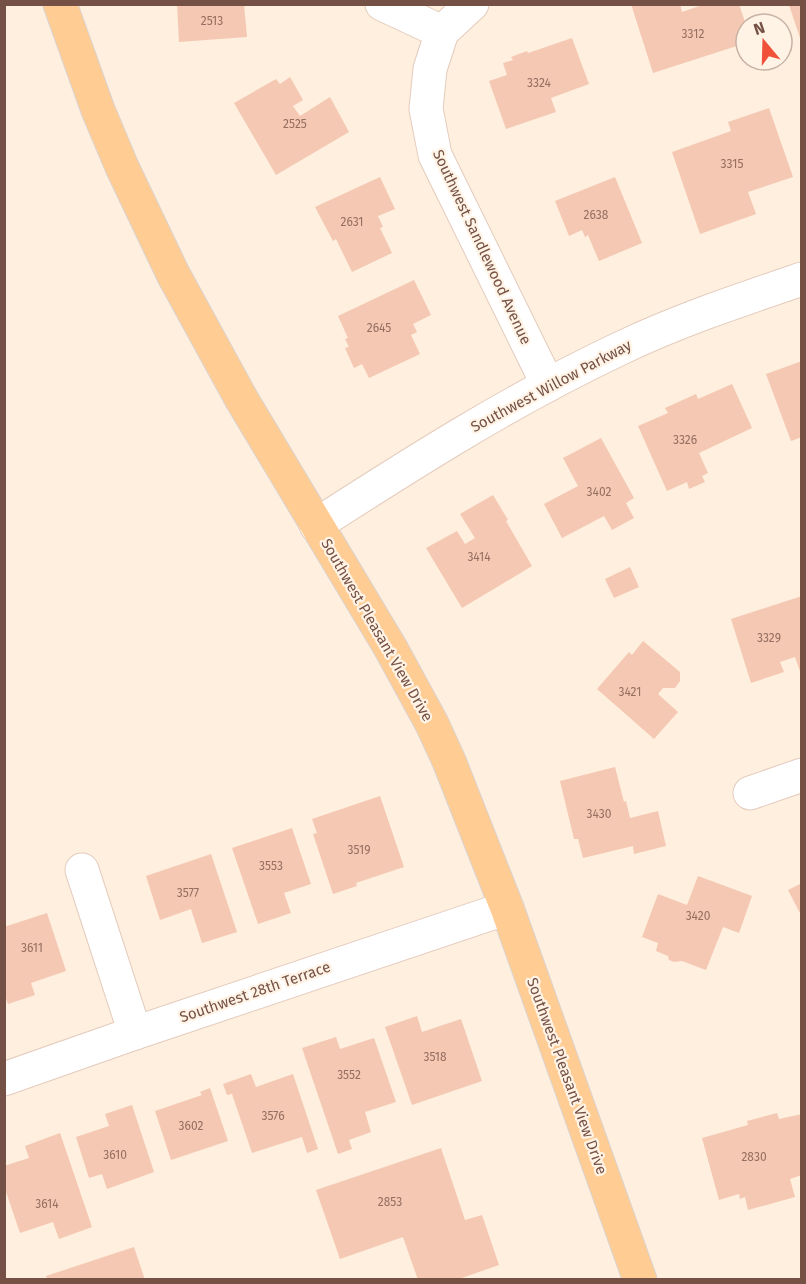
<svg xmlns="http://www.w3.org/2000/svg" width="806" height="1284" font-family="'Fira Sans',sans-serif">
<rect width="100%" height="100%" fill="#feefde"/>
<g fill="#f5c8b3">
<polygon points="177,4 244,4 247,37 179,42"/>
<polygon points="631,4 680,4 682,12 705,4 739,4 746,25 746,43 653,73"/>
<polygon points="789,5 802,5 802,38 800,38"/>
<polygon points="572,38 589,84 551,98 556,112 506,129 489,81 507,75 503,63 513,60 511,57 527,51 528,53"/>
<polygon points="290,77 303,100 293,106 300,116 330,97 349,132 276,175 234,103 276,79 280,84"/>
<polygon points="769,108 793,177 748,192 756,214 700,234 672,152 731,131 728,122"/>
<polygon points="380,177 395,209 378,216 383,227 380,228 392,253 352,272 336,239 333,241 315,207"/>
<polygon points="615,177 642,243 599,261 588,235 585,237 582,230 569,236 555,201"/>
<polygon points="414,280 431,315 413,324 417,332 411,335 420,354 369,378 362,364 354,368 345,348 349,347 345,339 348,338 338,316"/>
<polygon points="802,361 802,437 791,441 766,374"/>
<polygon points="732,384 752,428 699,453 708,473 702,476 705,482 689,489 687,482 667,491 638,426 668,413 665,408 696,394 698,399"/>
<polygon points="601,438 634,498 626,503 634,518 612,530 604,516 562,538 544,504 578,486 563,458"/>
<polygon points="493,495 508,520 506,521 532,566 462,608 426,548 457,531 465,544 475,538 460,514"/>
<polygon points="630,567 639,587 614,598 605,579"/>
<polygon points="802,596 802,677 795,657 780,662 784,672 751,683 731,619"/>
<polygon points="643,641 680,672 680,681 675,688 663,688 658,694 678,712 654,739 597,689 629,652 632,655"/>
<polygon points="615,767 624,802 626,801 630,818 658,811 666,846 634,854 633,846 583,858 578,839 574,839 560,781"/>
<polygon points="380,796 404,867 356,883 357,886 333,894 313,834 317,833 312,819"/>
<polygon points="292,828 311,884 284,893 291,913 258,924 232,848"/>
<polygon points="211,854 237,932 202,943 191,909 160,920 146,876"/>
<polygon points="698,876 752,896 739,933 723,927 706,970 682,961 674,962 669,960 668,956 656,951 658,943 642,937 658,894 687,905"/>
<polygon points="802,883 802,917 788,890"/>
<polygon points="47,913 66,971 31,983 35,995 8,1004 4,993 4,927"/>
<polygon points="417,1016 422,1032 461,1019 482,1081 412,1105 385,1027"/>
<polygon points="336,1037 340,1049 374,1038 396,1102 365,1112 371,1132 349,1140 352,1149 338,1154 302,1048"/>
<polygon points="251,1074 256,1087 293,1074 318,1149 307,1153 302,1137 252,1153 232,1094 227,1095 223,1084"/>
<polygon points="210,1088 228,1141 171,1160 155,1111 202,1095 200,1092"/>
<polygon points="132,1105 154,1172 107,1189 102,1174 89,1178 76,1137 109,1126 105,1114"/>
<polygon points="777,1113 779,1119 802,1114 802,1175 790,1179 795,1197 748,1210 745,1197 740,1199 739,1194 719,1200 702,1138 748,1125 747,1121"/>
<polygon points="60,1133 92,1227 59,1239 53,1222 20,1233 4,1186 4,1166 29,1158 25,1146"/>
<polygon points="441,1148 465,1220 482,1215 499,1265 456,1280 418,1280 403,1237 340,1259 316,1190"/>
<polygon points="134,1247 145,1280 47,1280 46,1276"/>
</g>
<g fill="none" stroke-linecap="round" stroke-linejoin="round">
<defs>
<g id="minor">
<polyline points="382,4 442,32"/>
<polyline points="472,4 442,32 430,69 426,109 435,155 548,385"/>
<path d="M316 525C414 462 513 399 619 349 677 321 740 300 802 279"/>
<polyline points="750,793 802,775"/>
<polyline points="82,870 135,1033"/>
<polyline points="4,1079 135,1033 507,908"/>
</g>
<polyline id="major" points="60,4 98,110 122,167 173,274 242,400 390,647 432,724 449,761 507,908 640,1280"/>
</defs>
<use href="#minor" stroke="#e4cbbd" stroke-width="35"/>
<use href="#major" stroke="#dbd2cf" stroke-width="35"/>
<use href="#minor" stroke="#fff" stroke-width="33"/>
<use href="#major" stroke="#ffcd94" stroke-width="33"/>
</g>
<g text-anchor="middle" stroke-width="4.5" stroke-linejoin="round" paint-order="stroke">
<g font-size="12" fill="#956f60">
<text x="212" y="25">2513</text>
<text x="693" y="38">3312</text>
<text x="539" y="87">3324</text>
<text x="295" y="128">2525</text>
<text x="732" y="168">3315</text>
<text x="596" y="219">2638</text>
<text x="352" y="226">2631</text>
<text x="379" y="332">2645</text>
<text x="685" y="444">3326</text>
<text x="599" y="496">3402</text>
<text x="479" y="561">3414</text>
<text x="769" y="642">3329</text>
<text x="630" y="696">3421</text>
<text x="599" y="818">3430</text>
<text x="359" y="854">3519</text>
<text x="271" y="870">3553</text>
<text x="188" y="897">3577</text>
<text x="698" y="920">3420</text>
<text x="32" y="952">3611</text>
<text x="435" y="1061">3518</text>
<text x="349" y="1079">3552</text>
<text x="273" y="1120">3576</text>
<text x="191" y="1130">3602</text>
<text x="115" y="1159">3610</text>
<text x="754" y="1161">2830</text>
<text x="390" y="1206">2853</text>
<text x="47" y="1208">3614</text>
</g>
<g font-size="15" fill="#755145" stroke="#fff3e6">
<text transform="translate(482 247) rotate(65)" y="5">Southwest Sandlewood Avenue</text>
<text transform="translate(551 386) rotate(-28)" y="5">Southwest Willow Parkway</text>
<text transform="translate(377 630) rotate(60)" y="5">Southwest Pleasant View Drive</text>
<text transform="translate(255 992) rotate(-19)" y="5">Southwest 28th Terrace</text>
<text transform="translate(567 1076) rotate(70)" y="5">Southwest Pleasant View Drive</text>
</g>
</g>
<rect width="806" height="1284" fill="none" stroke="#755145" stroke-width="12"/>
<g transform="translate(764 42) rotate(341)"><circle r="28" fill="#fff3e6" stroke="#c8b2a6" stroke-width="1.5"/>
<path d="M0-4.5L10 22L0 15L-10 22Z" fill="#f25139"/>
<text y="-9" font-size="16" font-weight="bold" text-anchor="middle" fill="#755145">N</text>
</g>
</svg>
